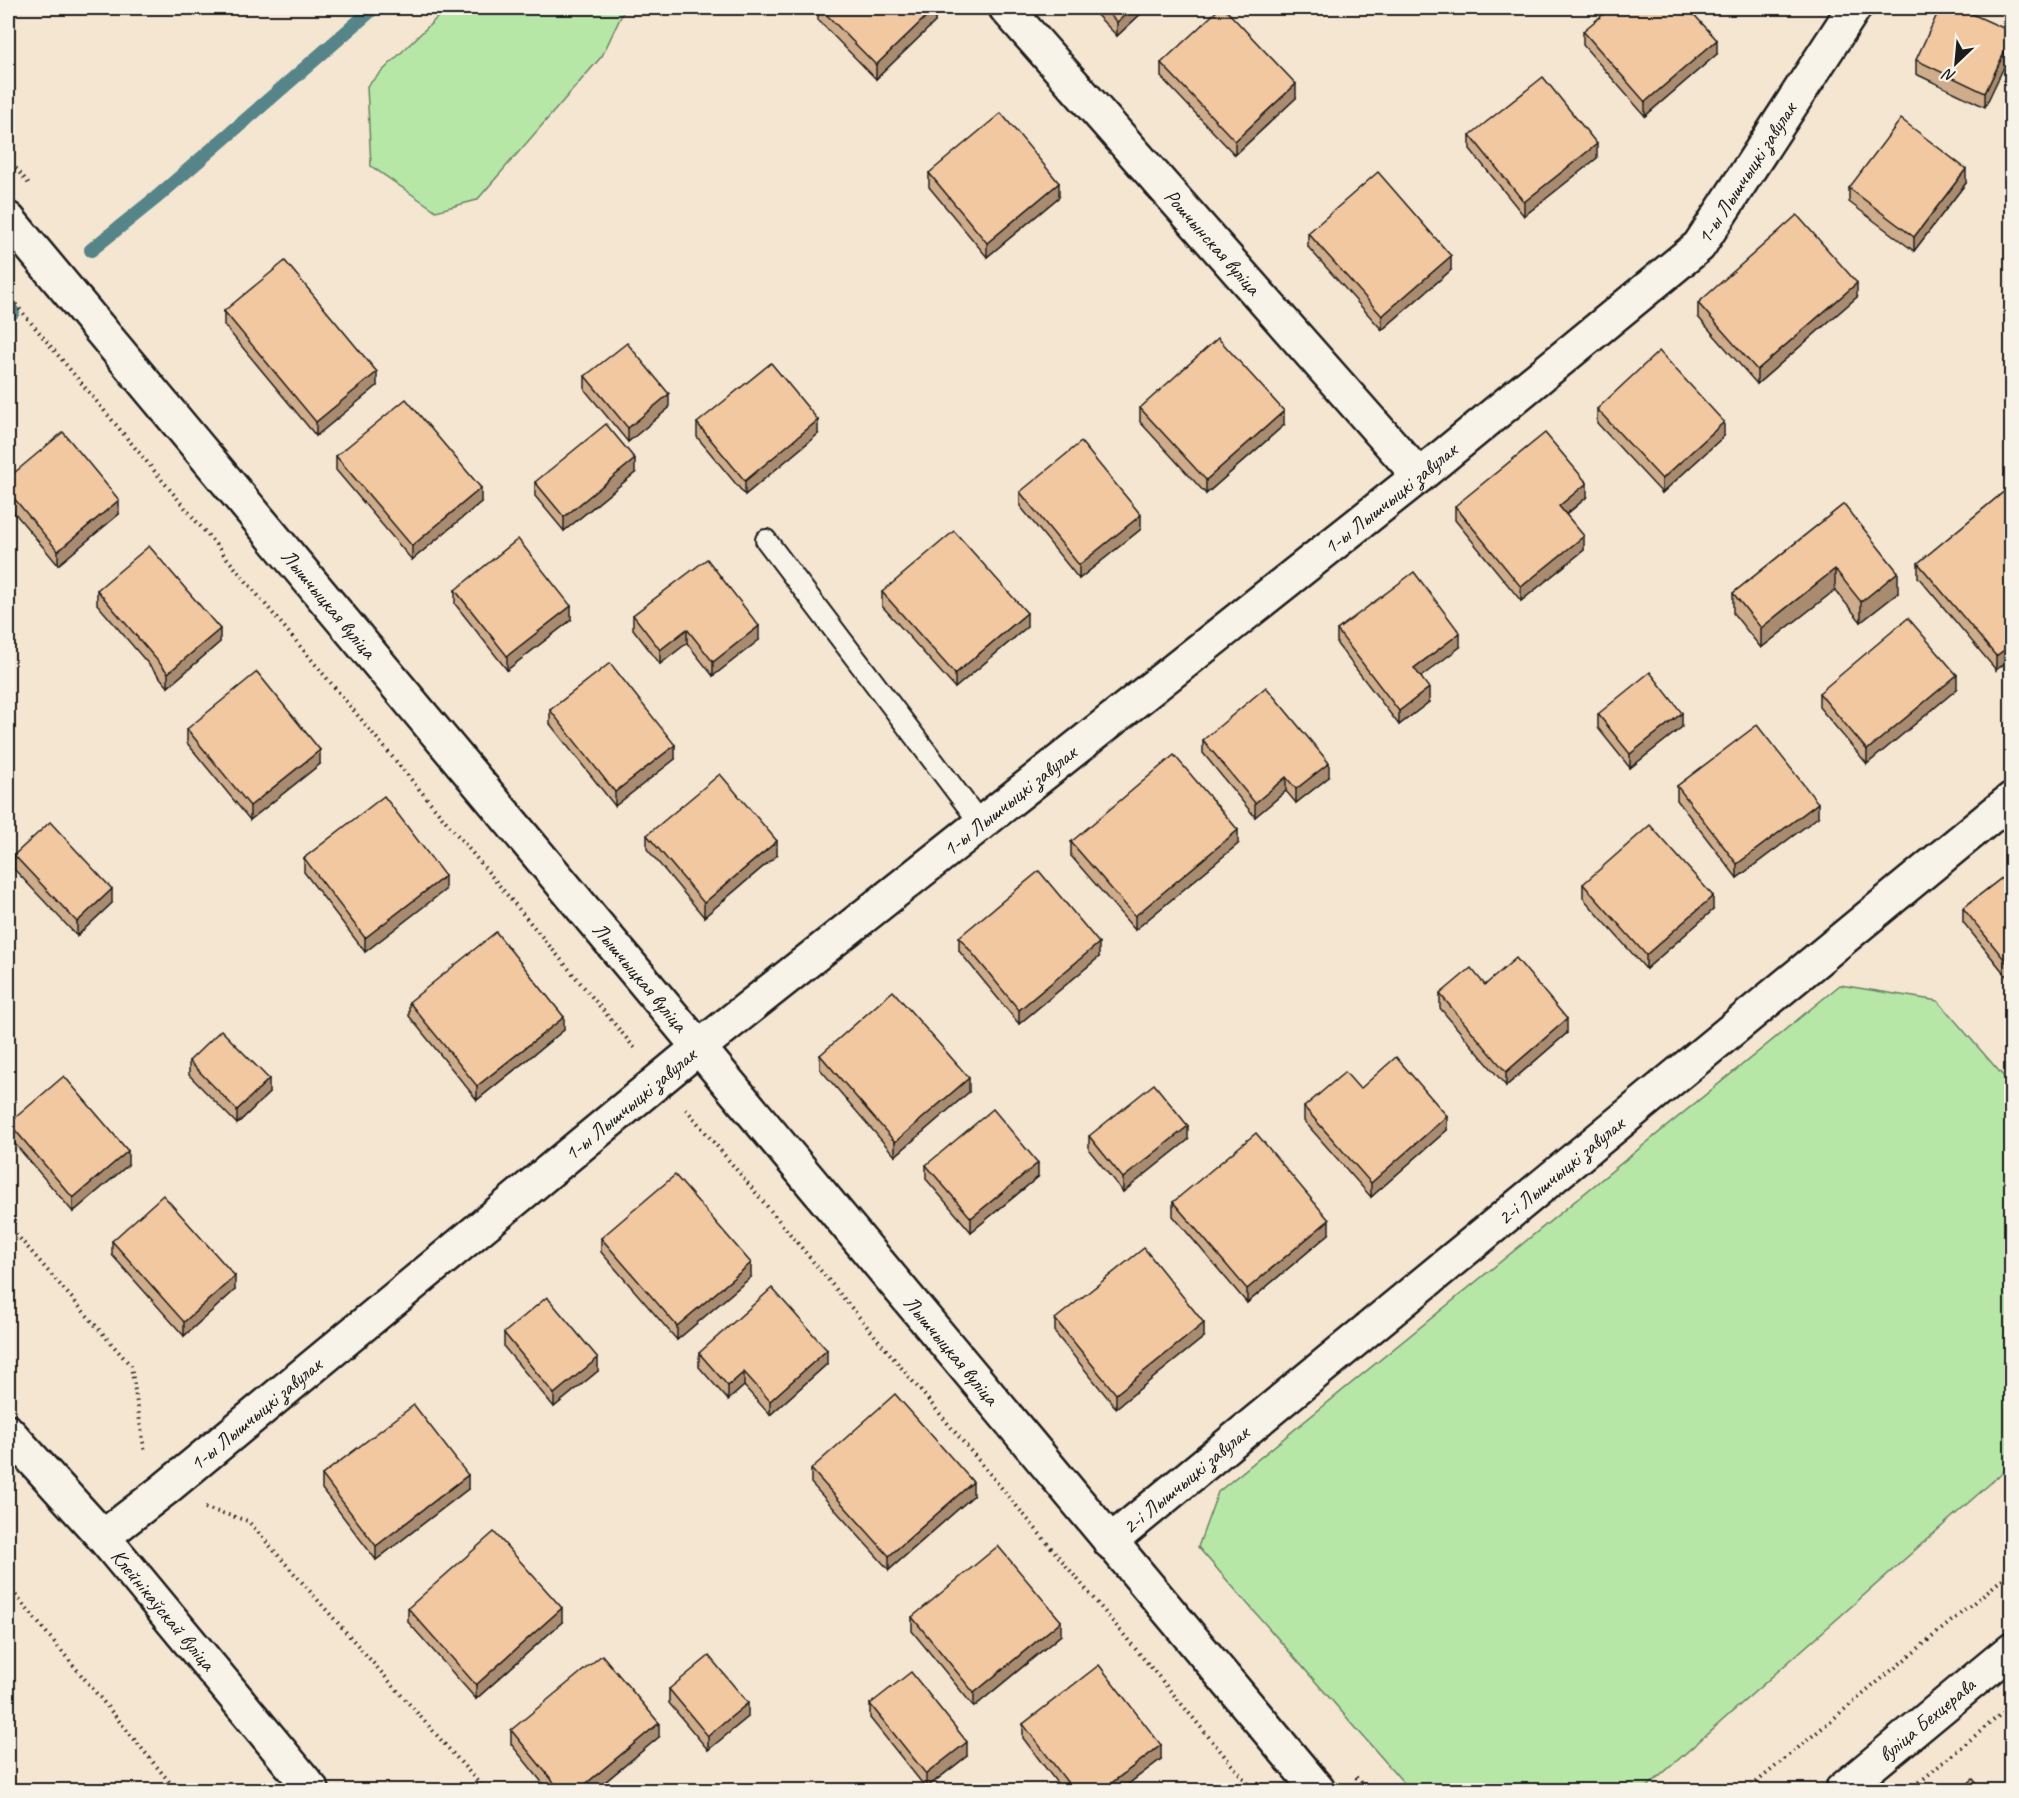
<svg xmlns="http://www.w3.org/2000/svg" width="2019" height="1798" font-family="Caveat,sans-serif">
<rect width="100%" height="100%" fill="#f5e6d2"/>
<filter id="ink" filterUnits="userSpaceOnUse"><feTurbulence type="fractalNoise" baseFrequency=".0167" numOctaves="2"/><feDisplacementMap in="SourceGraphic" scale="12" xChannelSelector="R" yChannelSelector="G"/><feConvolveMatrix kernelMatrix="1 2 1 2 8 2 1 2 1" color-interpolation-filters="sRGB"/></filter>
<g filter="url(#ink)">
<g fill="#b6e7a7" stroke="#698262" stroke-width="1.5">
<polygon points="447,8 625,8 602,56 477,200 436,211 371,166 367,86"/>
<polygon points="1840,985 1938,1001 2011,1085 2011,1465 1644,1790 1410,1790 1198,1547 1218,1492"/>
</g>
<g fill="none" stroke-linecap="round" stroke-linejoin="round">
<g stroke="#548588" stroke-width="14">
<polyline points="91,250 157,197 374,8"/>
<polyline points="8,317 13,312"/>
</g>
<defs>
<polyline id="lane" points="766,540 981,824"/>
<g id="street">
<path id="s1" d="M1006 8 1419 476"/>
<path id="s2" d="M8 219 1318 1790"/>
<path id="s3" d="M8 1432 103 1537 312 1790"/>
<path id="s4" d="M103 1537 165 1489 698 1048 1419 476 1699 246 1854 8"/>
<path id="s5" d="M1110 1542 2012 799"/>
<path id="s6" d="M1842 1790 2012 1649"/>
</g>
</defs>
<use href="#lane" stroke="#1c1c1c" stroke-width="24"/>
<use href="#street" stroke="#1c1c1c" stroke-width="38"/>
<g stroke="#1c1c1c" stroke-width="4" stroke-dasharray="1.5 4.5" stroke-linecap="butt">
<polyline points="8,159 30,185"/>
<polyline points="8,295 637,1051"/>
<polyline points="686,1109 1253,1790"/>
<polyline points="8,1225 131,1366 145,1453"/>
<polyline points="205,1508 248,1521 485,1790"/>
<polyline points="8,1586 176,1790"/>
<polyline points="1356,1777 1366,1790"/>
<polyline points="1747,1790 2012,1571"/>
<polyline points="1910,1790 2012,1705"/>
</g>
<use href="#lane" stroke="#f7f3e8" stroke-width="20"/>
<use href="#street" stroke="#f7f3e8" stroke-width="33"/>
</g>
<g fill="#cfac8a" stroke="#1c1c1c" stroke-width="1.5">
<polygon points="818,8 935,8 935,22 876,79 818,20"/>
<polygon points="1090,8 1147,8 1117,36"/>
<polygon points="1583,31 1717,54 1645,116 1583,45"/>
<polygon points="2012,32 1985,107 1916,74 1916,60"/>
<polygon points="1161,63 1296,98 1235,155 1161,77"/>
<polygon points="1470,135 1597,158 1524,216 1470,149"/>
<polygon points="929,173 1059,197 987,257 929,187"/>
<polygon points="1966,183 1914,251 1849,202 1849,188"/>
<polygon points="1308,233 1451,270 1382,330 1308,247"/>
<polygon points="1857,297 1757,384 1698,317 1698,303"/>
<polygon points="224,311 377,386 316,436 224,325"/>
<polygon points="585,376 669,408 628,442 585,390"/>
<polygon points="1140,408 1284,425 1206,494 1140,422"/>
<polygon points="1597,409 1724,436 1662,493 1597,423"/>
<polygon points="697,423 818,434 745,495 697,437"/>
<polygon points="336,456 481,502 412,560 336,470"/>
<polygon points="635,473 564,531 535,496 535,482"/>
<polygon points="8,478 119,514 58,565 8,505"/>
<polygon points="2012,485 1996,670 1918,577 1918,563"/>
<polygon points="1020,492 1141,529 1079,579 1020,506"/>
<polygon points="1587,497 1566,515 1584,550 1521,601 1455,520 1455,506"/>
<polygon points="1844,504 1898,593 1861,622 1835,590 1761,648 1733,613 1733,593"/>
<polygon points="97,590 220,642 168,687 97,604"/>
<polygon points="455,590 571,620 507,670 455,604"/>
<polygon points="882,592 1027,627 955,688 882,606"/>
<polygon points="633,615 759,640 713,676 687,643 660,664 633,629"/>
<polygon points="1337,630 1460,647 1421,676 1429,702 1399,725 1337,644"/>
<polygon points="1957,689 1867,764 1819,707 1819,693"/>
<polygon points="550,710 675,759 615,806 550,724"/>
<polygon points="1598,714 1682,727 1630,768 1598,728"/>
<polygon points="187,729 320,764 250,820 187,743"/>
<polygon points="1203,740 1329,777 1296,803 1286,791 1255,817 1203,753"/>
<polygon points="1677,786 1818,817 1737,878 1677,800"/>
<polygon points="647,835 777,855 704,917 647,849"/>
<polygon points="1071,842 1238,844 1135,930 1071,856"/>
<polygon points="14,855 112,903 77,936 14,869"/>
<polygon points="304,858 445,890 365,952 304,872"/>
<polygon points="2012,870 2012,983 1963,922 1963,908"/>
<polygon points="1583,884 1713,910 1646,969 1583,898"/>
<polygon points="959,937 1099,957 1019,1024 959,951"/>
<polygon points="1485,985 1567,1033 1506,1086 1440,1008 1440,994"/>
<polygon points="409,1002 564,1030 477,1100 409,1016"/>
<polygon points="820,1055 969,1092 895,1156 820,1069"/>
<polygon points="189,1061 269,1093 237,1124 189,1075"/>
<polygon points="1304,1107 1447,1130 1371,1197 1304,1121"/>
<polygon points="9,1123 128,1165 73,1212 9,1137"/>
<polygon points="1089,1136 1188,1140 1123,1192 1089,1150"/>
<polygon points="926,1165 1038,1177 971,1232 926,1179"/>
<polygon points="1173,1202 1329,1234 1247,1303 1173,1216"/>
<polygon points="601,1238 751,1277 677,1340 601,1252"/>
<polygon points="112,1241 235,1290 184,1336 112,1255"/>
<polygon points="1055,1319 1204,1337 1116,1408 1055,1333"/>
<polygon points="504,1333 598,1371 554,1407 504,1347"/>
<polygon points="699,1353 827,1364 770,1415 744,1386 728,1400 699,1367"/>
<polygon points="811,1469 973,1496 889,1570 811,1483"/>
<polygon points="322,1475 468,1489 376,1560 322,1489"/>
<polygon points="408,1608 562,1622 476,1699 408,1622"/>
<polygon points="912,1617 1061,1635 974,1707 912,1631"/>
<polygon points="669,1689 748,1717 708,1750 669,1703"/>
<polygon points="870,1704 967,1756 926,1788 870,1718"/>
<polygon points="1023,1724 1161,1759 1119,1791 1063,1791 1023,1738"/>
<polygon points="511,1730 659,1737 594,1791 549,1791 511,1744"/>
</g>
<g fill="#a98c70" stroke="#1c1c1c" stroke-width="1.5">
<polygon points="935,8 935,22 876,79 876,65"/>
<polygon points="1133,8 1147,8 1117,36 1117,22"/>
<polygon points="2012,36 2012,50 1985,107 1985,93"/>
<polygon points="1717,40 1717,54 1645,116 1645,102"/>
<polygon points="1296,84 1296,98 1235,155 1235,141"/>
<polygon points="1597,144 1597,158 1524,216 1524,202"/>
<polygon points="1966,169 1966,183 1914,251 1914,237"/>
<polygon points="1059,183 1059,197 987,257 987,243"/>
<polygon points="1451,256 1451,270 1382,330 1382,316"/>
<polygon points="1857,283 1857,297 1757,384 1757,370"/>
<polygon points="377,372 377,386 316,436 316,422"/>
<polygon points="669,394 669,408 628,442 628,428"/>
<polygon points="1284,411 1284,425 1206,494 1206,480"/>
<polygon points="818,420 818,434 745,495 745,481"/>
<polygon points="1724,422 1724,436 1662,493 1662,479"/>
<polygon points="635,459 635,473 564,531 564,517"/>
<polygon points="1587,483 1587,497 1559,520 1559,506"/>
<polygon points="481,488 481,502 412,560 412,546"/>
<polygon points="119,500 119,514 58,565 58,551"/>
<polygon points="1141,515 1141,529 1079,579 1079,565"/>
<polygon points="1584,536 1584,550 1521,601 1521,587"/>
<polygon points="1835,569 1835,590 1761,648 1761,628"/>
<polygon points="1898,572 1898,593 1861,622 1861,602"/>
<polygon points="571,606 571,620 507,670 507,656"/>
<polygon points="1027,613 1027,627 955,688 955,674"/>
<polygon points="759,626 759,640 713,676 713,662"/>
<polygon points="220,629 220,642 168,687 168,673"/>
<polygon points="687,629 687,643 660,664 660,650"/>
<polygon points="1460,633 1460,647 1414,682 1414,668"/>
<polygon points="2012,644 2012,658 1996,670 1996,656"/>
<polygon points="1957,675 1957,689 1867,764 1867,750"/>
<polygon points="1429,688 1429,702 1399,725 1399,711"/>
<polygon points="1682,713 1682,727 1630,768 1630,754"/>
<polygon points="675,745 675,759 615,806 615,792"/>
<polygon points="320,750 320,764 250,820 250,806"/>
<polygon points="1329,763 1329,777 1296,803 1296,789"/>
<polygon points="1286,777 1286,791 1255,817 1255,803"/>
<polygon points="1818,803 1818,817 1737,878 1737,864"/>
<polygon points="1238,830 1238,844 1135,930 1135,916"/>
<polygon points="777,841 777,855 704,917 704,903"/>
<polygon points="445,876 445,890 365,952 365,938"/>
<polygon points="112,889 112,903 77,936 77,922"/>
<polygon points="1713,896 1713,910 1646,969 1646,955"/>
<polygon points="1099,943 1099,957 1019,1024 1019,1010"/>
<polygon points="564,1017 564,1030 477,1100 477,1086"/>
<polygon points="1567,1019 1567,1033 1506,1086 1506,1072"/>
<polygon points="969,1078 969,1092 895,1156 895,1142"/>
<polygon points="269,1079 269,1093 237,1124 237,1110"/>
<polygon points="1447,1116 1447,1130 1371,1197 1371,1183"/>
<polygon points="1188,1126 1188,1140 1123,1192 1123,1178"/>
<polygon points="128,1151 128,1165 73,1212 73,1198"/>
<polygon points="1038,1163 1038,1177 971,1232 971,1218"/>
<polygon points="1329,1220 1329,1234 1247,1303 1247,1289"/>
<polygon points="751,1263 751,1277 677,1340 677,1326"/>
<polygon points="235,1276 235,1290 184,1336 184,1322"/>
<polygon points="1204,1323 1204,1337 1116,1408 1116,1394"/>
<polygon points="827,1350 827,1364 770,1415 770,1401"/>
<polygon points="598,1358 598,1371 554,1407 554,1394"/>
<polygon points="744,1372 744,1386 728,1400 728,1386"/>
<polygon points="468,1475 468,1489 376,1560 376,1546"/>
<polygon points="973,1482 973,1496 889,1570 889,1556"/>
<polygon points="562,1608 562,1622 476,1699 476,1685"/>
<polygon points="1061,1621 1061,1635 974,1707 974,1693"/>
<polygon points="748,1703 748,1717 708,1750 708,1736"/>
<polygon points="659,1723 659,1737 594,1791 577,1791"/>
<polygon points="967,1742 967,1756 926,1788 926,1774"/>
<polygon points="1161,1745 1161,1759 1119,1791 1101,1791"/>
</g>
<g fill="#f1c8a0" stroke="#1c1c1c" stroke-width="1.5">
<polygon points="820,8 935,8 876,65"/>
<polygon points="1103,8 1133,8 1117,22"/>
<polygon points="1220,8 1224,8 1296,84 1235,141 1161,63"/>
<polygon points="1611,8 1688,8 1717,40 1645,102 1583,31"/>
<polygon points="1940,8 1959,8 2012,32 2012,36 1985,93 1916,60"/>
<polygon points="1543,77 1597,144 1524,202 1470,135"/>
<polygon points="1001,113 1059,183 987,243 929,173"/>
<polygon points="1901,119 1966,169 1914,237 1849,188"/>
<polygon points="1378,172 1451,256 1382,316 1308,233"/>
<polygon points="1797,215 1857,283 1757,370 1698,303"/>
<polygon points="285,261 377,372 316,422 224,311"/>
<polygon points="1218,338 1284,411 1206,480 1140,408"/>
<polygon points="627,343 669,394 628,428 585,376"/>
<polygon points="1659,351 1724,422 1662,479 1597,409"/>
<polygon points="771,363 818,420 745,481 697,423"/>
<polygon points="406,399 481,488 412,546 336,456"/>
<polygon points="606,424 635,459 564,517 535,482"/>
<polygon points="63,432 119,500 58,551 8,491 8,478"/>
<polygon points="1545,433 1587,483 1559,506 1584,536 1521,587 1455,506"/>
<polygon points="1081,442 1141,515 1079,565 1020,492"/>
<polygon points="2012,485 2012,644 1996,656 1918,563"/>
<polygon points="1844,504 1898,572 1861,602 1835,569 1761,628 1733,593"/>
<polygon points="954,531 1027,613 955,674 882,592"/>
<polygon points="518,539 571,606 507,656 455,590"/>
<polygon points="149,546 220,629 168,673 97,590"/>
<polygon points="707,559 759,626 713,662 687,629 660,650 633,615"/>
<polygon points="1414,572 1460,633 1414,668 1429,688 1399,711 1337,630"/>
<polygon points="1908,618 1957,675 1867,750 1819,693"/>
<polygon points="610,663 675,745 615,792 550,710"/>
<polygon points="257,672 320,750 250,806 187,729"/>
<polygon points="1650,672 1682,713 1630,754 1598,714"/>
<polygon points="1266,687 1329,763 1296,789 1286,777 1255,803 1203,740"/>
<polygon points="1757,725 1818,803 1737,864 1677,786"/>
<polygon points="1174,755 1238,830 1135,916 1071,842"/>
<polygon points="720,774 777,841 704,903 647,835"/>
<polygon points="384,796 445,876 365,938 304,858"/>
<polygon points="50,822 112,889 77,922 14,855"/>
<polygon points="1650,825 1713,896 1646,955 1583,884"/>
<polygon points="2012,870 2012,969 1963,908"/>
<polygon points="1039,871 1099,943 1019,1010 959,937"/>
<polygon points="496,932 564,1017 477,1086 409,1002"/>
<polygon points="1516,958 1567,1019 1506,1072 1440,994 1471,968 1485,985"/>
<polygon points="893,991 969,1078 895,1142 820,1055"/>
<polygon points="221,1030 269,1079 237,1110 189,1061"/>
<polygon points="1396,1057 1447,1116 1371,1183 1304,1107 1345,1072 1360,1089"/>
<polygon points="64,1076 128,1151 73,1198 9,1123"/>
<polygon points="1154,1084 1188,1126 1123,1178 1089,1136"/>
<polygon points="993,1109 1038,1163 971,1218 926,1165"/>
<polygon points="1256,1133 1329,1220 1247,1289 1173,1202"/>
<polygon points="675,1175 751,1263 677,1326 601,1238"/>
<polygon points="163,1195 235,1276 184,1322 112,1241"/>
<polygon points="1144,1248 1204,1323 1116,1394 1055,1319"/>
<polygon points="772,1288 827,1350 770,1401 744,1372 728,1386 699,1353"/>
<polygon points="547,1297 598,1358 554,1394 504,1333"/>
<polygon points="895,1394 973,1482 889,1556 811,1469"/>
<polygon points="414,1405 468,1475 376,1546 322,1475"/>
<polygon points="494,1532 562,1608 476,1685 408,1608"/>
<polygon points="998,1546 1061,1621 974,1693 912,1617"/>
<polygon points="602,1655 659,1723 577,1791 561,1791 511,1730"/>
<polygon points="709,1656 748,1703 708,1736 669,1689"/>
<polygon points="1099,1665 1161,1745 1101,1791 1074,1791 1023,1724"/>
<polygon points="911,1672 967,1742 926,1774 870,1704"/>
<polygon points="1973,1779 1983,1791 1959,1791"/>
</g>
</g>
<g text-anchor="middle" stroke-width="4.5" stroke-linejoin="round" paint-order="stroke">
<g font-size="21" fill="#1c1c1c" stroke="#f7f3e8">
<text dy="7" stroke="none"><textPath href="#s4" startOffset="2140">1-ы Лышчыцкі завулак</textPath></text>
<text dy="7" stroke="none"><textPath href="#s1" startOffset="312">Рошчынская вуліца</textPath></text>
<text dy="7" stroke="none"><textPath href="#s4" startOffset="1654">1-ы Лышчыцкі завулак</textPath></text>
<text dy="7" stroke="none"><textPath href="#s2" startOffset="501">Лышчыцкая вуліца</textPath></text>
<text dy="7" stroke="none"><textPath href="#s4" startOffset="1168">1-ы Лышчыцкі завулак</textPath></text>
<text dy="7" stroke="none"><textPath href="#s2" startOffset="987">Лышчыцкая вуліца</textPath></text>
<text dy="7" stroke="none"><textPath href="#s4" startOffset="682">1-ы Лышчыцкі завулак</textPath></text>
<text dy="7" stroke="none"><textPath href="#s5" startOffset="584">2-і Лышчыцкі завулак</textPath></text>
<text dy="7" stroke="none"><textPath href="#s2" startOffset="1473">Лышчыцкая вуліца</textPath></text>
<text dy="7" stroke="none"><textPath href="#s4" startOffset="196">1-ы Лышчыцкі завулак</textPath></text>
<text dy="7" stroke="none"><textPath href="#s5" startOffset="98">2-і Лышчыцкі завулак</textPath></text>
<text dy="7" stroke="none"><textPath href="#s3" startOffset="236">Клейнікаўскай вуліца</textPath></text>
<text dy="7" stroke="none"><textPath href="#s6" startOffset="110">вуліца Бехцерава</textPath></text>
</g>
</g>
<rect width="2019" height="1798" fill="none" stroke="#f7f3e8" stroke-width="30"/>
<rect x="15" y="15" width="1989" height="1768" fill="none" stroke="#1c1c1c" stroke-width="2" filter="url(#ink)"/>
<g transform="translate(1956 63) rotate(206)" stroke="#f7f3e8" stroke-width="4.5" paint-order="stroke">
<path d="M0-4.5L10 22L0 15L-10 22Z" fill="#1c1c1c"/>
<text y="-9" font-size="16" font-weight="bold" text-anchor="middle" fill="#1c1c1c">N</text>
</g>
</svg>
